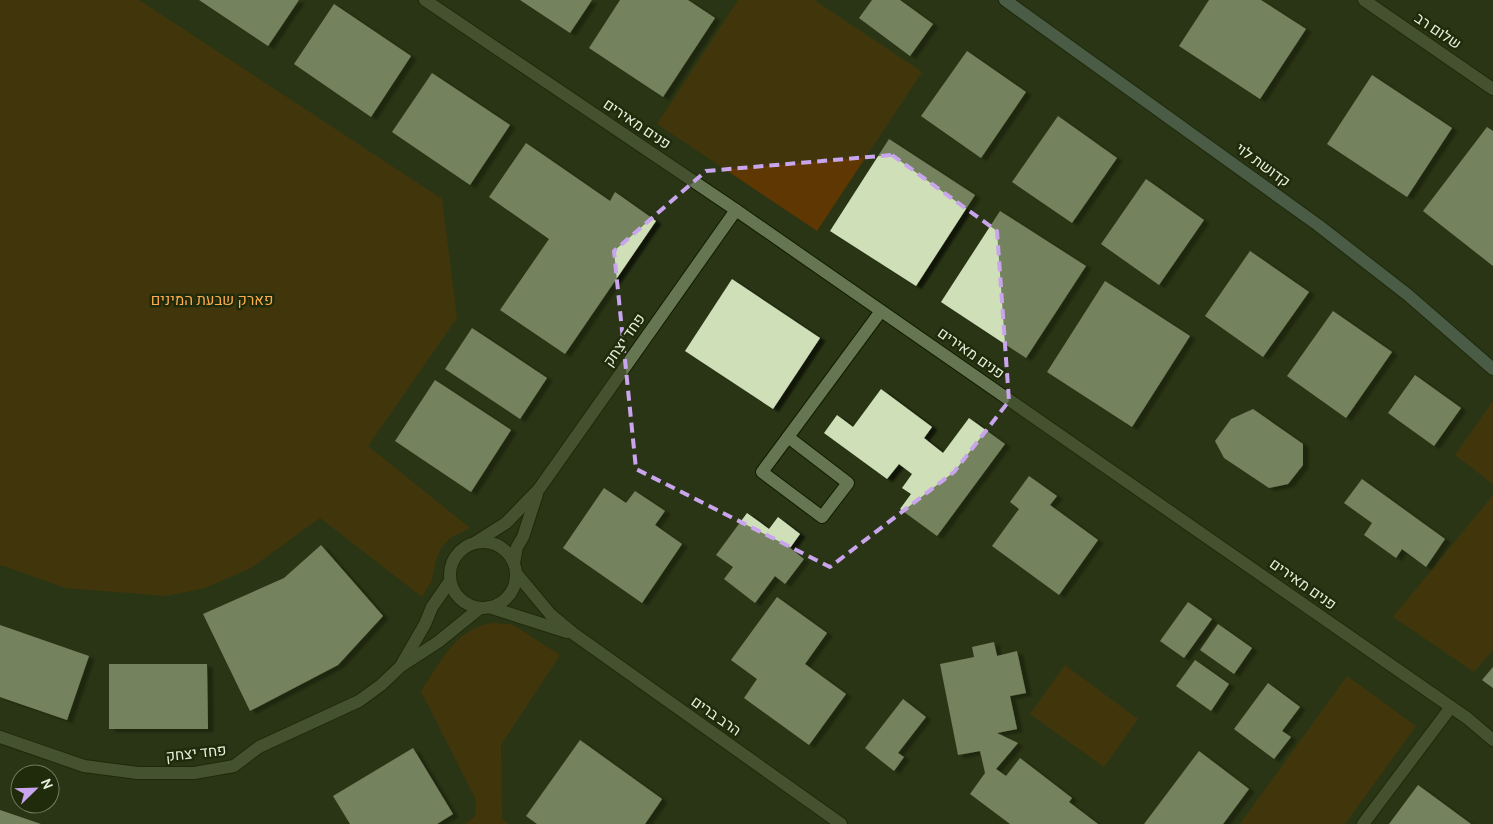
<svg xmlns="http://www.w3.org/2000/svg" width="1493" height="824" font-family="Cabin,Heebo,sans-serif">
<defs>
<filter id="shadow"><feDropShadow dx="5.5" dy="3" stdDeviation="1" flood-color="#0009"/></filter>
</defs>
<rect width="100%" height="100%" fill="#293514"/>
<g fill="#5e3702">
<polygon points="0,0 139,0 442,199 457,318 368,446 470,528 450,538 441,548 436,560 432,580 422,597 320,518 251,568 205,588 166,596 65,588 1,565 0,566"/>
<polygon points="738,0 814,0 922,72 817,231 657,124"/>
<polygon points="1493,401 1493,484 1455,455"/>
<polygon points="1493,495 1493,650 1474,672 1393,617"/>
<path d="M493 623 510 624 518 628 560 655 501 745 502 819 509 824H465L475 816 476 800 421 691C440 663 456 627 493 623Z"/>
<polygon points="1065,665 1138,719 1104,767 1030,714"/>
<polygon points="1347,676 1416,726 1345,824 1240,824"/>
</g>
<g fill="#cfe0b9" filter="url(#shadow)">
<polygon points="199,0 299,0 268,46"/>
<polygon points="520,0 592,0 570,33"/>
<polygon points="620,0 688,0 715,18 663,97 589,48"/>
<polygon points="872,0 900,0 933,24 910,56 859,18"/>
<polygon points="1209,0 1261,0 1306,29 1260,99 1179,46"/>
<polygon points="334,4 411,56 371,117 294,64"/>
<polygon points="967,51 1026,92 981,158 921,116"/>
<polygon points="432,73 510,125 470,185 392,132"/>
<polygon points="1372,75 1452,128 1407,197 1327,144"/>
<polygon points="1058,116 1117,158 1072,223 1012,182"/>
<polygon points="1487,127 1493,131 1493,266 1423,211"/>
<polygon points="889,139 975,195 916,286 830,231"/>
<polygon points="526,143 610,201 615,192 656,221 565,354 500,310 549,239 489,197"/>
<polygon points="1146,179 1204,220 1159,285 1101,244"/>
<polygon points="1000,211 1086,266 1026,358 941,302"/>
<polygon points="1250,251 1309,292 1263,357 1205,316"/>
<polygon points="732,279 820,338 773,409 685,351"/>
<polygon points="1105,281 1190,336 1132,427 1047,372"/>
<polygon points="1333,311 1392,352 1346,418 1287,376"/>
<polygon points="472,328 547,378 520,419 445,369"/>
<polygon points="1415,375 1461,408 1434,446 1388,413"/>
<polygon points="435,380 511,430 471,492 395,441"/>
<polygon points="881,389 932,427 924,438 943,453 969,418 1005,444 937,536 900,509 911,494 902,488 912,474 899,464 887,479 824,433 837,415 853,427"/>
<polygon points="1253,409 1303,444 1303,465 1288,484 1269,488 1224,458 1215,441 1231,419"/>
<polygon points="1029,476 1057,496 1050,505 1098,540 1059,595 992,546 1019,509 1010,502"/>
<polygon points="1362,479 1445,539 1426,567 1402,549 1396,558 1364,535 1372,523 1344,503"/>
<polygon points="604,488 626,503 635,491 665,511 655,525 682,544 642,603 563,548"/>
<polygon points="747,513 769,529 778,517 800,534 790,548 804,559 785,584 775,576 755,603 724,579 733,567 716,555"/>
<polygon points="321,545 383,616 338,665 250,711 203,614 284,578"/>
<polygon points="777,597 827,633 805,664 846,694 809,745 744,698 757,679 731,660"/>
<polygon points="1188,602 1212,619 1184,658 1160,641"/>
<polygon points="1218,624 1252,648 1234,674 1200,650"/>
<polygon points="0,625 89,656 67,720 0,697"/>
<polygon points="994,642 997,656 1017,651 1026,693 1010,696 1017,729 997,733 1018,743 996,769 1006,776 1020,758 1072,798 1069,802 1098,824 1010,824 970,794 985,773 980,751 958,755 940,664 974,657 972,647"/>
<polygon points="1195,660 1229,684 1211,711 1176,686"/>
<polygon points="109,664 207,664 208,729 109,729"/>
<polygon points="1493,667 1493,688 1482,680"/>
<polygon points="1268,683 1300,707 1282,731 1291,737 1274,759 1234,729"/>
<polygon points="903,699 926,717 898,753 904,757 894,771 865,748"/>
<polygon points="580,740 662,799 645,824 537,824 526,816"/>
<polygon points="413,748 453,814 437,824 350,824 333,796"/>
<polygon points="1199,751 1249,789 1223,824 1144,824"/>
<polygon points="1418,785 1471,824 1389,824"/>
<polygon points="0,810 41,824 0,824"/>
</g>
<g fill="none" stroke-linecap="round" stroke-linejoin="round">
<defs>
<g id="lane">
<polyline points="1364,0 1493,89"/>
<polygon points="788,437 848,483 822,517 762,472"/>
<polyline points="788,437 881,311"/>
<polyline points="1363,824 1451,707"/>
</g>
<g id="street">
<polyline points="425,0 736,210 1467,718 1493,740"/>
<polyline points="476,542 506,523 539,489 736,210"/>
<circle cx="483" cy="575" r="33"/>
<polyline points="514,563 517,547 523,537 537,494"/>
<polyline points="516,573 551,615 574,634 841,824"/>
<polyline points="489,607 567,632"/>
<polyline points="402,664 425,624 432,607 450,581"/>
<polyline points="0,737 84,766 138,773 194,773 234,766 259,747 359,701 381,685 401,666 438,642 480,608"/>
</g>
<polyline id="secondary" points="1005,0 1318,225 1408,295 1493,369"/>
</defs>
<use href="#lane" stroke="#111c00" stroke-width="14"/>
<use href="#street" stroke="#111c00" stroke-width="14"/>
<use href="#secondary" stroke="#111c00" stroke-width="14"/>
<use href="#lane" stroke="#667552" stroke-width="12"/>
<use href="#street" stroke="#667552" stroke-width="12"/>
<use href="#secondary" stroke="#718c83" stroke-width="12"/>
</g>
<path d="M0 0H1493V824H0ZM892 155 997 231 1009 401 954 472 830 567 636 469 614 251 706 171Z" fill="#293514" fill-opacity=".55" fill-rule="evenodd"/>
<path fill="none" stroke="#c9a5ee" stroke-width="4" stroke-dasharray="10 6" stroke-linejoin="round" d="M892 155 997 231 1009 401 954 472 830 567 636 469 614 251 706 171Z"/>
<g text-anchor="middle" stroke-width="5" stroke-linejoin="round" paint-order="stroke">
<g font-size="15" fill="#e7efdc" stroke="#1f2b0a">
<text transform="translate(1438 31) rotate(34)" y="5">שלום רב</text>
<text transform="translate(637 124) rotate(34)" y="5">פנים מאירים</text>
<text transform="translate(1263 165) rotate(36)" y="5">קדושת לוי</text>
<text transform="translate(624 340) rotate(-55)" y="5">פחד יצחק</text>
<text transform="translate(971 353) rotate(35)" y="5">פנים מאירים</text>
<text transform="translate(1303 584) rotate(35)" y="5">פנים מאירים</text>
<text transform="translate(716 716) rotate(35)" y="5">הרב ברים</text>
<text transform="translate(196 753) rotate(-6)" y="5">פחד יצחק</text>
</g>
<g font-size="15" fill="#ffac4c" stroke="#1f2b0a">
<text x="212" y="305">פארק שבעת המינים</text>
</g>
</g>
<g transform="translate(35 789) rotate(67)"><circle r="24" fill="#1f2b0a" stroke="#6f795e"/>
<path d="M0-4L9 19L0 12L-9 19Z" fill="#c9a5ee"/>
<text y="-8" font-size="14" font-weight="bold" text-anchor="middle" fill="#e7efdc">N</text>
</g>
</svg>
